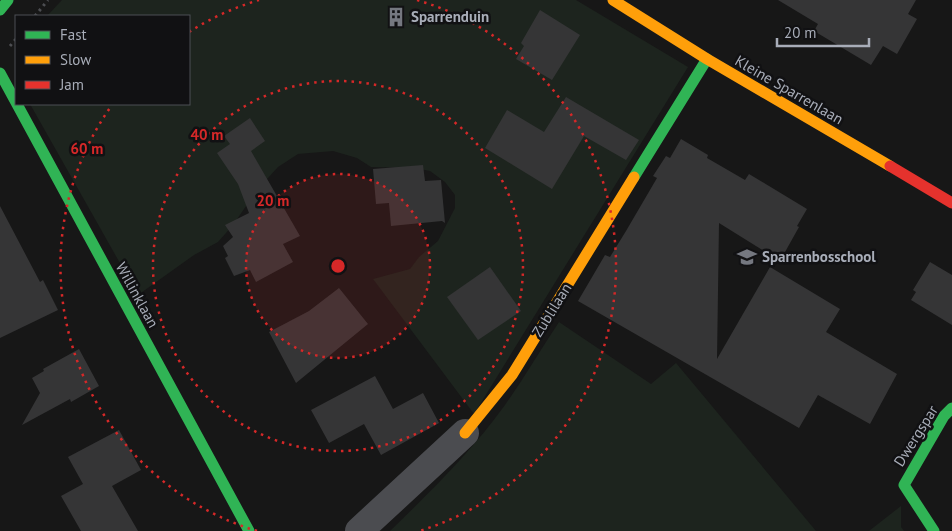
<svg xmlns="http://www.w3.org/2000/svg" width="952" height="531" font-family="'PT Sans',sans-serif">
<rect width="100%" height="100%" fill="#171717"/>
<g fill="#1d241e">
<polygon points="62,0 576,0 688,67 474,414 373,279 410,269 419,257 438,241 455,208 455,195 445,182 430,171 415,168 371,167 357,158 333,151 298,154 278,167 257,190 233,225 218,242 194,255 138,295 30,104 189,104 189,16 47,16"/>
<path d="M559 322 651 384 676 363 816 531H390C431 491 471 452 505 405 524 378 541 349 559 322Z"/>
<polygon points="901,506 901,527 904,531 869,531"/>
</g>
<g fill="#353536">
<polygon points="778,0 916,0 908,14 917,19 897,54 883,46 871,65 814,31 818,24"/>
<polygon points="540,10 580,35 552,80 516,59 524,46 521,43"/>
<polygon points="566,97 639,140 626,160 584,136 552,189 485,148 507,110 544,132"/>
<polygon points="250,118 265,141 251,151 300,236 283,244 293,262 256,282 250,270 234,276 225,258 228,256 223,246 233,237 225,225 249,213 238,184 217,153 230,144 224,136"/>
<polygon points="681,139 708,155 707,158 745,180 749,174 807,209 797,226 799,227 780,261 719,223 717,359 770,267 840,309 826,332 897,374 870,424 818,395 799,428 578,301 605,255 610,257 626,231 657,178 653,176 666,156 670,158"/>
<polygon points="423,165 425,181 441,180 445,223 442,221 391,226 389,203 376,204 373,169"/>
<polygon points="0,206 40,282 43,280 58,310 0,338"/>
<polygon points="930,262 952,275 952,325 911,300 916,292 913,290"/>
<polygon points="490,267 521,311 478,340 447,297"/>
<polygon points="339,288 368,324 296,383 269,332 309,311"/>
<polygon points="79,349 99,386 71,402 70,399 22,425 40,393 32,378 44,371 43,369"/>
<polygon points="375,376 393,409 423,393 439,423 381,455 364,424 329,443 311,410"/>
<polygon points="119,430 141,470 112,486 138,531 81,531 61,496 83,484 68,457"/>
</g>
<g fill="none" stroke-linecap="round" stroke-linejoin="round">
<g stroke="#4d4e52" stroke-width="3" stroke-dasharray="2.5 4" stroke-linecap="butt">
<polyline points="35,16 48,0"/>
<polyline points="10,46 16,39"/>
</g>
<polyline stroke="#4b4c50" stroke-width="28" points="359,531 465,433"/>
<g stroke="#30b455" stroke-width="11">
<polyline points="0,10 8,0"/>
<polyline points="0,73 249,531"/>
<polyline points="634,177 707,59"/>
<polyline points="934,531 904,485 944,416 952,408"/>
</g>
<g stroke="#ff9f0a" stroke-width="11">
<polyline points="613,0 707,59 890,166"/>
<polyline points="465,433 512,375 634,177"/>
</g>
<polyline stroke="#e5322d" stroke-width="11" points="890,166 952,203"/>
</g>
<circle cx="338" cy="266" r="92" fill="#d62828" fill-opacity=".12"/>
<g fill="none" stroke="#d62828" stroke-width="2.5" stroke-dasharray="2.5 5">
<circle cx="338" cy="266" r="92"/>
<circle cx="338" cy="266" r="185"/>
<path d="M257 531A277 277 0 0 1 112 105M189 32A277 277 0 0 1 259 0M417 0A277 277 0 0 1 419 531"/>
</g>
<defs>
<symbol id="building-bare" viewBox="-9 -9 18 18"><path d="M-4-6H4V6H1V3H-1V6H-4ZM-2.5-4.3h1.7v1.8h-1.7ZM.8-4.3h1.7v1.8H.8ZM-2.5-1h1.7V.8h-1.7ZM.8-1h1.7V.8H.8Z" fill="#757880" stroke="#111113" stroke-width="2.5" paint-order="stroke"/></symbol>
<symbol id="school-bare" viewBox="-9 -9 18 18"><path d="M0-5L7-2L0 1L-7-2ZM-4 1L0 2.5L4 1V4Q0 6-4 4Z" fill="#757880" stroke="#111113" stroke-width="2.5" paint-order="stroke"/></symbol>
</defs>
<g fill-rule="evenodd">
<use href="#building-bare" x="382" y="3" width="28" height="28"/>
<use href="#school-bare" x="733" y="243" width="28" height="28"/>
</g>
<g text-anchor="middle" stroke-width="5" stroke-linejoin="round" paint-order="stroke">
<g font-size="15" font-weight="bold" fill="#a8adb8" stroke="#111113" text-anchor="start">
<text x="411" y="22">Sparrenduin</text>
<text x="762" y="262">Sparrenbosschool</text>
</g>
<g font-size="15" fill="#a8adb8" stroke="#111113">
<text transform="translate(789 90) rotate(30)" y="5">Kleine Sparrenlaan</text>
<text transform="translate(137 295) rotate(61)" y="5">Willinklaan</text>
<text transform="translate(552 310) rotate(-58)" y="5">Zublilaan</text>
<text transform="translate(916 436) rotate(-58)" y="5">Dwergspar</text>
</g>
</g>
<circle cx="338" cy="266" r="8" fill="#d62828" stroke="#111113" stroke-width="2.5"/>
<g font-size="15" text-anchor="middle" font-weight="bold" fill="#d62828" stroke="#111113" stroke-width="5" stroke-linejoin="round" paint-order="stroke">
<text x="207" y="140">40 m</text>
<text x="87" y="154">60 m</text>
<text x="273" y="206">20 m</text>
</g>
<rect x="15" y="15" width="175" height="90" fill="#111113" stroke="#4d4f55"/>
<rect x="25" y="31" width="25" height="8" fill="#30b455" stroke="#4d4f55"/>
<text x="60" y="40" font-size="15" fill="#a8adb8">Fast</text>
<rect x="25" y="56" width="25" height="8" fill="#ff9f0a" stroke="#4d4f55"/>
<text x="60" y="65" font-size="15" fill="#a8adb8">Slow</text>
<rect x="25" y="81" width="25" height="8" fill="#e5322d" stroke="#4d4f55"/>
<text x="60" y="90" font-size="15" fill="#a8adb8">Jam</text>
<path d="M777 38v8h92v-8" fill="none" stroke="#a8adb8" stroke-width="2.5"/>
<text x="784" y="38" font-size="15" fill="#a8adb8" stroke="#111113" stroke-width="4" paint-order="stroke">20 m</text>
</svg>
